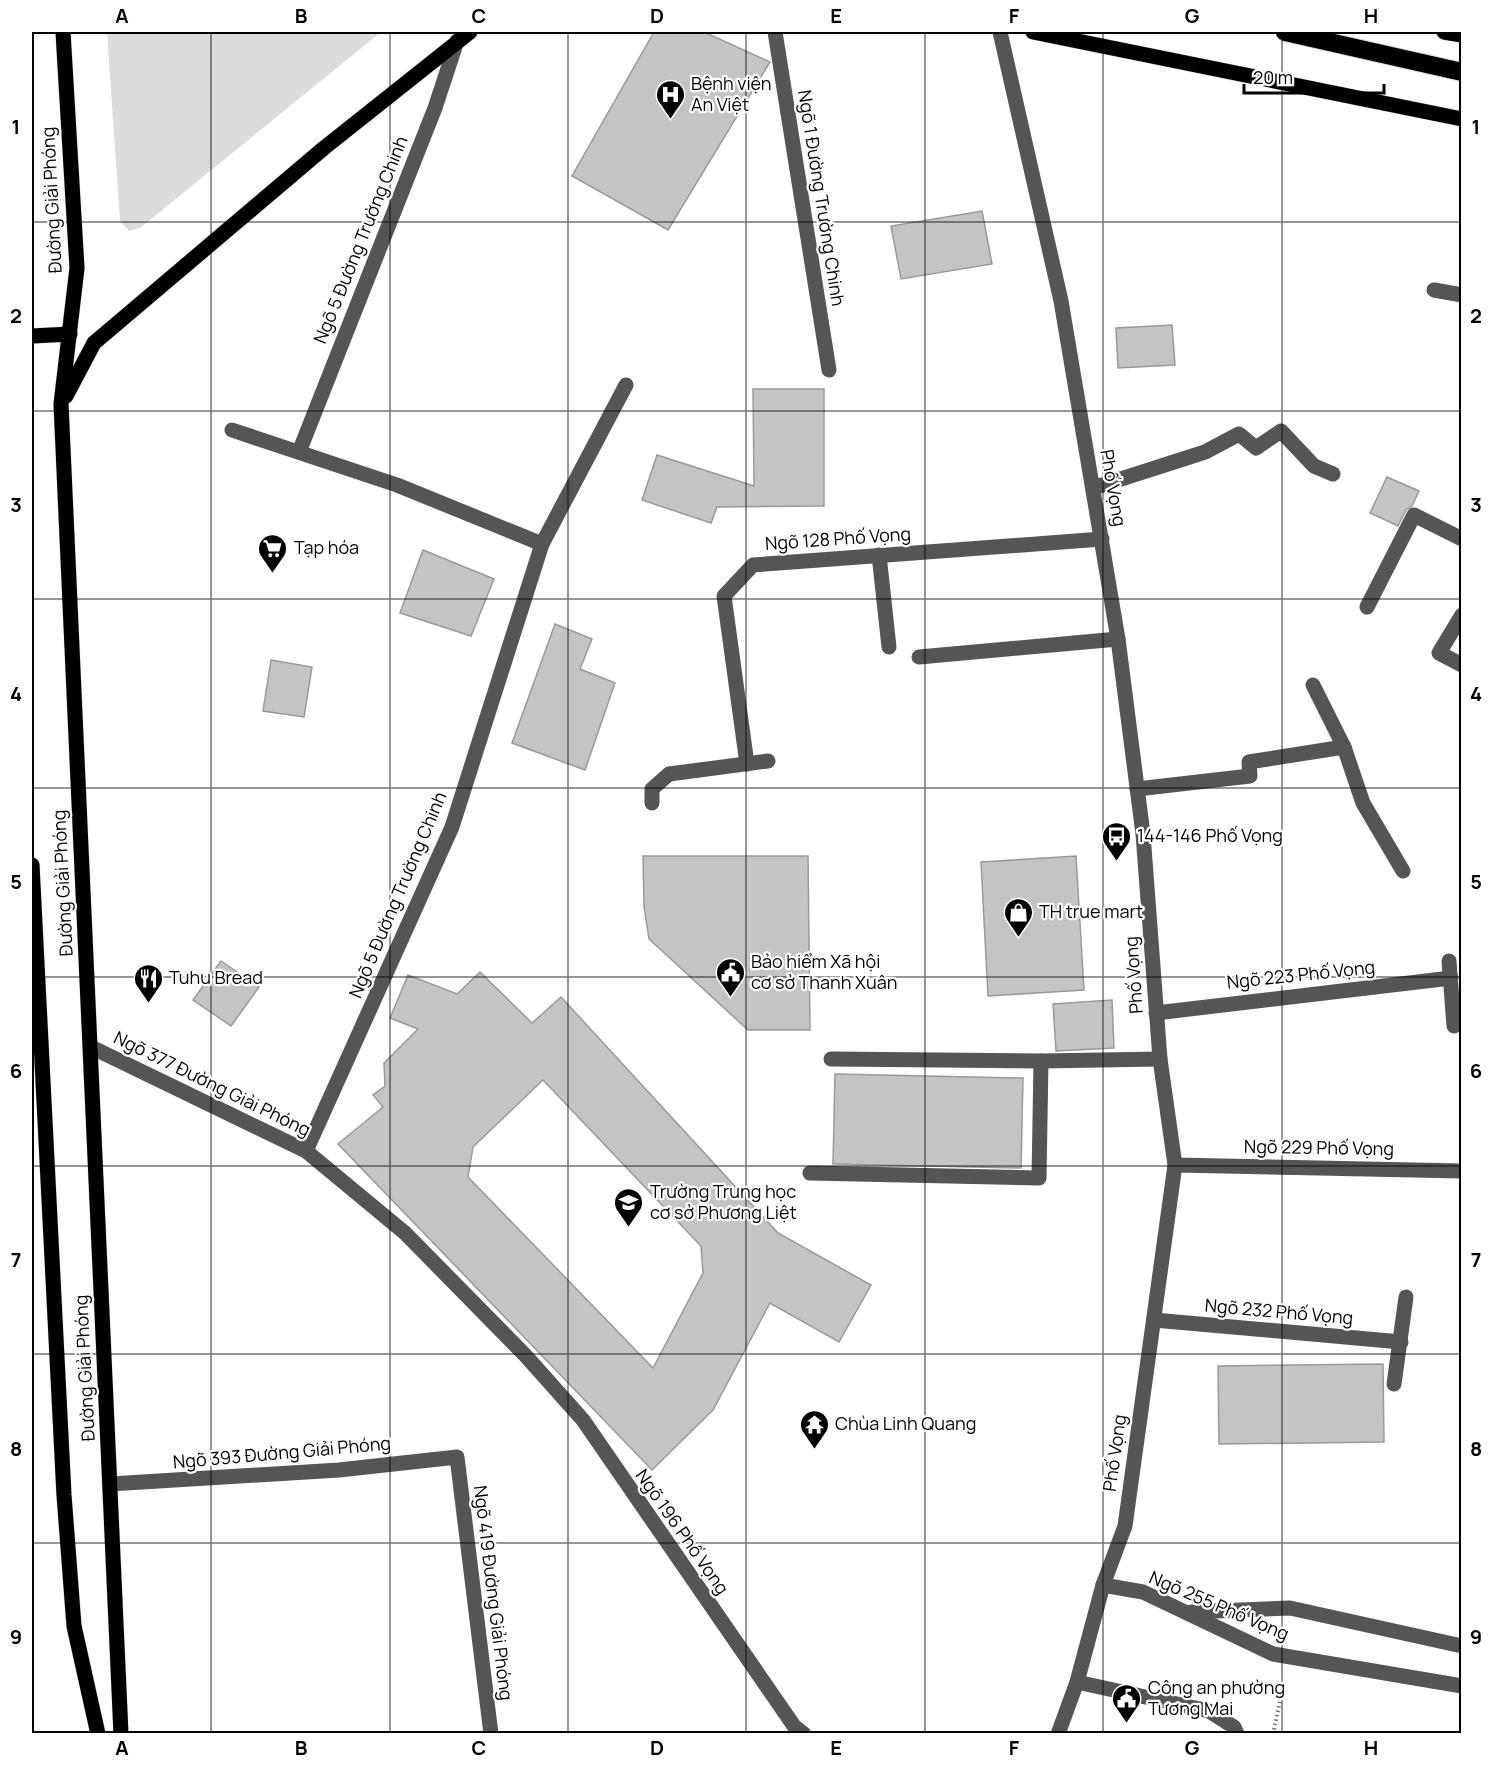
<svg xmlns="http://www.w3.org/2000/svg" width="1493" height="1765" font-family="Manrope,sans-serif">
<rect width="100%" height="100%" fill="#fff"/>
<polygon fill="#dcdcdc" points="107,32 381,32 140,228 129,231 120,221"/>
<g fill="#c4c4c4" stroke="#999" stroke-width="1.5" fill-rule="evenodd">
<polygon points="654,32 704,32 770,62 668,230 572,176"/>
<polygon points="982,211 992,264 901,279 891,226"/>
<polygon points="1172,325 1175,365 1118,368 1116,328"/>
<polygon points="753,389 824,389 824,506 717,507 711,523 642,500 657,455 754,486"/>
<polygon points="1387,477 1419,491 1412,506 1406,510 1398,526 1370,513"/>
<polygon points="423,550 494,579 471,636 400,613"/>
<polygon points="555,624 592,639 580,669 615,683 585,770 512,743"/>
<polygon points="271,660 312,667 304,717 263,711"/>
<polygon points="643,856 808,856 810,1030 748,1030 649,939 644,907"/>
<polygon points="1076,856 1084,990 988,996 981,862"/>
<polygon points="221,961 259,987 231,1026 193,1000"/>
<path d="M480 972 532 1023 561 997 778 1233 871 1285 839 1342 770 1303 713 1410 652 1470 338 1144 383 1107 373 1095 385 1086 384 1063 418 1029 390 1018 408 975 457 994ZM543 1080 701 1246 703 1273 653 1368 468 1177 473 1147Z"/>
<polygon points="1112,1000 1114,1048 1056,1051 1053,1004"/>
<polygon points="835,1074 1023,1078 1021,1168 833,1164"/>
<polygon points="1383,1364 1384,1442 1219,1444 1218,1366"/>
</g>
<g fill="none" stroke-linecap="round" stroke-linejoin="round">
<defs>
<g id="major">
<polyline points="63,32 77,268 61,404 121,1734"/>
<polyline points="1033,32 1462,119"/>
<polyline points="1444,32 1462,35"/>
<polyline points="32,336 70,334"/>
<polyline points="66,396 94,343 324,148 470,32"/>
<polyline points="32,865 64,1495 74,1626 98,1734"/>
</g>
<polyline id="highway" points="1285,32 1462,72"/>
</defs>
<use href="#major" stroke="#dbdbdb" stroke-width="16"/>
<use href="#highway" stroke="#dbdbdb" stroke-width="20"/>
<polyline stroke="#777" stroke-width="4" stroke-dasharray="1.5 3" stroke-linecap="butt" points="1273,1734 1283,1687"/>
<g stroke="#555" stroke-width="15">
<polyline points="775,32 829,370"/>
<polyline points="1000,32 1061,301 1118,639 1143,834 1160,1059 1175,1165 1125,1526 1103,1585 1077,1682 1058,1734"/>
<polyline points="1434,290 1462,295"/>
<polyline points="232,430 397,485 542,544"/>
<polyline points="299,452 435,108 457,41"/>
<polyline points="1093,488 1205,452 1239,434 1256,448 1281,431 1314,466 1333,474"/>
<polyline points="879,555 889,647"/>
<polyline points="1367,607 1414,515 1462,539"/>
<polyline points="1462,615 1439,653 1462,665"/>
<polyline points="919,657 1118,639"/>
<polyline points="1313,685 1344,747 1363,803 1403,871"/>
<polyline points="747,764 724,596 753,565 1102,539"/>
<polyline points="1137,789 1250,776 1249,762 1344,747"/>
<polyline points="652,803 652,789 669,774 768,761"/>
<polyline points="1449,961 1454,1026"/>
<polyline points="1156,1013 1451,978"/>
<polyline points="91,1047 306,1151 405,1233 525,1355 583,1420 794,1726 804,1734"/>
<polyline points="831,1059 1041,1061 1160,1059"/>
<polyline points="306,1151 452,827 542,544 626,385"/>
<polyline points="1175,1165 1462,1171"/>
<polyline points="810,1173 1039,1178 1041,1061"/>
<polyline points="1154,1320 1401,1342"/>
<polyline points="1394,1384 1406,1297"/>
<polyline points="110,1484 339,1470 457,1457 491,1734"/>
<polyline points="1103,1585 1143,1592 1273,1654 1462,1686"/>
<polyline points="1191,1612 1290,1608 1462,1646"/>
<polyline points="1077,1682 1209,1711 1234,1727 1237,1734"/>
</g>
<use href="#major" stroke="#000" stroke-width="15"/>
<use href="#highway" stroke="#000" stroke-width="18"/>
</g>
<path fill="none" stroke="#000" stroke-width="1.5" stroke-opacity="0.55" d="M211 32V1734M390 32V1734M568 32V1734M746 32V1734M925 32V1734M1103 32V1734M1282 32V1734M32 222H1462M32 411H1462M32 599H1462M32 788H1462M32 977H1462M32 1166H1462M32 1354H1462M32 1543H1462"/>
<defs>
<symbol id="hospital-pin" viewBox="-11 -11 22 30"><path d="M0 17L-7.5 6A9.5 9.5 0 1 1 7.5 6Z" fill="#000" stroke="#fff"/><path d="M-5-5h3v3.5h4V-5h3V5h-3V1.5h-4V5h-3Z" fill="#fff"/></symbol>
<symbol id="supermarket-pin" viewBox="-11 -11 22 30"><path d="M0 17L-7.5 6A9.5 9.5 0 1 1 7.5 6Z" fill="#000" stroke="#fff"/><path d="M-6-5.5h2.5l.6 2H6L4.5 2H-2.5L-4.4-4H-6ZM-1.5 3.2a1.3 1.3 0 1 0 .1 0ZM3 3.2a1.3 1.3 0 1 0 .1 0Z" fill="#fff"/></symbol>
<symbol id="bus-pin" viewBox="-11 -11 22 30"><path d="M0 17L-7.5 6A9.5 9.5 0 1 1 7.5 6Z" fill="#000" stroke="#fff"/><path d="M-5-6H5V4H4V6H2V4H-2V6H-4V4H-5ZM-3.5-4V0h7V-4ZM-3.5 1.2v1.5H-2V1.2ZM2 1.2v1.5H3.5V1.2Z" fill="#fff"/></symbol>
<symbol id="shop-pin" viewBox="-11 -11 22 30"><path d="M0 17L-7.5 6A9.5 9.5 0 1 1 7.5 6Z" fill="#000" stroke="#fff"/><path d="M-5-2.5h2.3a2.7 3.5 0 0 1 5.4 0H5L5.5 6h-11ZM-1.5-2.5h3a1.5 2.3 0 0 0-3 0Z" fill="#fff"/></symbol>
<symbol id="civic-pin" viewBox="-11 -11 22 30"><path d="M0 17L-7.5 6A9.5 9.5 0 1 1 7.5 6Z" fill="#000" stroke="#fff"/><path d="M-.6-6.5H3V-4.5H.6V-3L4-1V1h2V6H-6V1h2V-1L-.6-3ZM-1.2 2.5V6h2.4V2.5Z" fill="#fff"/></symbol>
<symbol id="restaurant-pin" viewBox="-11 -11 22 30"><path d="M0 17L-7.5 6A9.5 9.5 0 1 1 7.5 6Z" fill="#000" stroke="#fff"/><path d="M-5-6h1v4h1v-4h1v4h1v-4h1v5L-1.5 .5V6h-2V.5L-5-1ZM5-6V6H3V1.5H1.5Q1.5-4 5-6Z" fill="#fff"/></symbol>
<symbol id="school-pin" viewBox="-11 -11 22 30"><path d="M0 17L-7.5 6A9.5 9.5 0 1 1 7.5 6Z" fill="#000" stroke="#fff"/><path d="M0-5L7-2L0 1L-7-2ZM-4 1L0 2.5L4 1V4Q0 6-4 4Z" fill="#fff"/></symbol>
<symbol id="temple-pin" viewBox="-11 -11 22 30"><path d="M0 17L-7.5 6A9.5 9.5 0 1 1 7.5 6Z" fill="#000" stroke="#fff"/><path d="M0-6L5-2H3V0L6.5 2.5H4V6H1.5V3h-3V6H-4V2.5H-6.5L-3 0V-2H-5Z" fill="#fff"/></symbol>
</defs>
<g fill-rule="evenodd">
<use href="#hospital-pin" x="654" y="78" width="33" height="45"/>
<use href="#supermarket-pin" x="256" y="532" width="33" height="45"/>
<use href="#bus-pin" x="1100" y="820" width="33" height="45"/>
<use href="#shop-pin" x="1002" y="896" width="33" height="45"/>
<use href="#civic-pin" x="714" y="956" width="33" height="45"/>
<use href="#restaurant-pin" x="132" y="962" width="33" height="45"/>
<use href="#school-pin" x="612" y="1186" width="33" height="45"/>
<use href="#temple-pin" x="798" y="1408" width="33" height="45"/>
<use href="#civic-pin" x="1110" y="1682" width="33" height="45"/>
</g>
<g text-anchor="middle" stroke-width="4.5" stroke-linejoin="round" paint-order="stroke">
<g font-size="18" fill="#000" stroke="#fff" text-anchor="start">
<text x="691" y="90">Bệnh viện<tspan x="691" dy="21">An Việt</tspan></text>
<text x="294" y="554">Tạp hóa</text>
<text x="1137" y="842">144-146 Phố Vọng</text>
<text x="1039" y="918">TH true mart</text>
<text x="751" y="968">Bảo hiểm Xã hội<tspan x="751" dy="21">cơ sở Thanh Xuân</tspan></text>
<text x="169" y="984">Tuhu Bread</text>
<text x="650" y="1198">Trường Trung học<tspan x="650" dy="21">cơ sở Phương Liệt</tspan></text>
<text x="835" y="1430">Chùa Linh Quang</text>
<text x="1148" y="1694">Công an phường<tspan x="1148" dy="21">Tương Mai</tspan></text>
</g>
<g font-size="18" fill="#000" stroke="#fff">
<text transform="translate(821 198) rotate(81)" y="6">Ngõ 1 Đường Trường Chinh</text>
<text transform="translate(52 200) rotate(-93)" y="6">Đường Giải Phóng</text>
<text transform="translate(361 240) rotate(-68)" y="6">Ngõ 5 Đường Trường Chinh</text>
<text transform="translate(1113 488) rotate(80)" y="6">Phố Vọng</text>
<text transform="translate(838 539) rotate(-4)" y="6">Ngõ 128 Phố Vọng</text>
<text transform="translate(63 883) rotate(-93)" y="6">Đường Giải Phóng</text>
<text transform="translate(398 895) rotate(-67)" y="6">Ngõ 5 Đường Trường Chinh</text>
<text transform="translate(1134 975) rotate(-94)" y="6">Phố Vọng</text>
<text transform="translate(1301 975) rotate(-6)" y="6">Ngõ 223 Phố Vọng</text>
<text transform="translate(212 1084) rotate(26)" y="6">Ngõ 377 Đường Giải Phóng</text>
<text transform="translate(1319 1148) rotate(1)" y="6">Ngõ 229 Phố Vọng</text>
<text transform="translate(1279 1312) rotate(5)" y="6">Ngõ 232 Phố Vọng</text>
<text transform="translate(85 1368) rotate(-93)" y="6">Đường Giải Phóng</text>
<text transform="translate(282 1453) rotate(-5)" y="6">Ngõ 393 Đường Giải Phóng</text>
<text transform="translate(1115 1453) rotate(-82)" y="6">Phố Vọng</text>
<text transform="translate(682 1532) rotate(55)" y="6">Ngõ 196 Phố Vọng</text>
<text transform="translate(493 1593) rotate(83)" y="6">Ngõ 419 Đường Giải Phóng</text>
<text transform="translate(1219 1606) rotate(23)" y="6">Ngõ 255 Phố Vọng</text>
</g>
</g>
<rect width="1493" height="1765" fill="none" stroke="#ffffff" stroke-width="66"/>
<path d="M1244 84v9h140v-9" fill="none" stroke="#000000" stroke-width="3"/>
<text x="1253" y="84" font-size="18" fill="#000000" stroke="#ffffff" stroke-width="4.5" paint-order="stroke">20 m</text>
<rect x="33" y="33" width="1427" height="1699" fill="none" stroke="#000" stroke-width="2"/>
<g font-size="20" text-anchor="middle" font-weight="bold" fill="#000">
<text x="122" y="23">A</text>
<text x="301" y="23">B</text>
<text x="479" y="23">C</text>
<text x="657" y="23">D</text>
<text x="836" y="23">E</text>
<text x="1014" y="23">F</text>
<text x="1192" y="23">G</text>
<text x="1371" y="23">H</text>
<text x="16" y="134">1</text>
<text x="1476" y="134">1</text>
<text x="16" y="323">2</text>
<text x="1476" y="323">2</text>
<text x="16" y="512">3</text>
<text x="1476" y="512">3</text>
<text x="16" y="701">4</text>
<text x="1476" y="701">4</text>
<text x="16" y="889">5</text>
<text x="1476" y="889">5</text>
<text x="16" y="1078">6</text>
<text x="1476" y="1078">6</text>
<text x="16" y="1267">7</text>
<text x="1476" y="1267">7</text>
<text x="16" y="1456">8</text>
<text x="1476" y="1456">8</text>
<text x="16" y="1644">9</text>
<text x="1476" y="1644">9</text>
<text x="122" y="1755">A</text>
<text x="301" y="1755">B</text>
<text x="479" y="1755">C</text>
<text x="657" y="1755">D</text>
<text x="836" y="1755">E</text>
<text x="1014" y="1755">F</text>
<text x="1192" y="1755">G</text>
<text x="1371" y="1755">H</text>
</g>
</svg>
